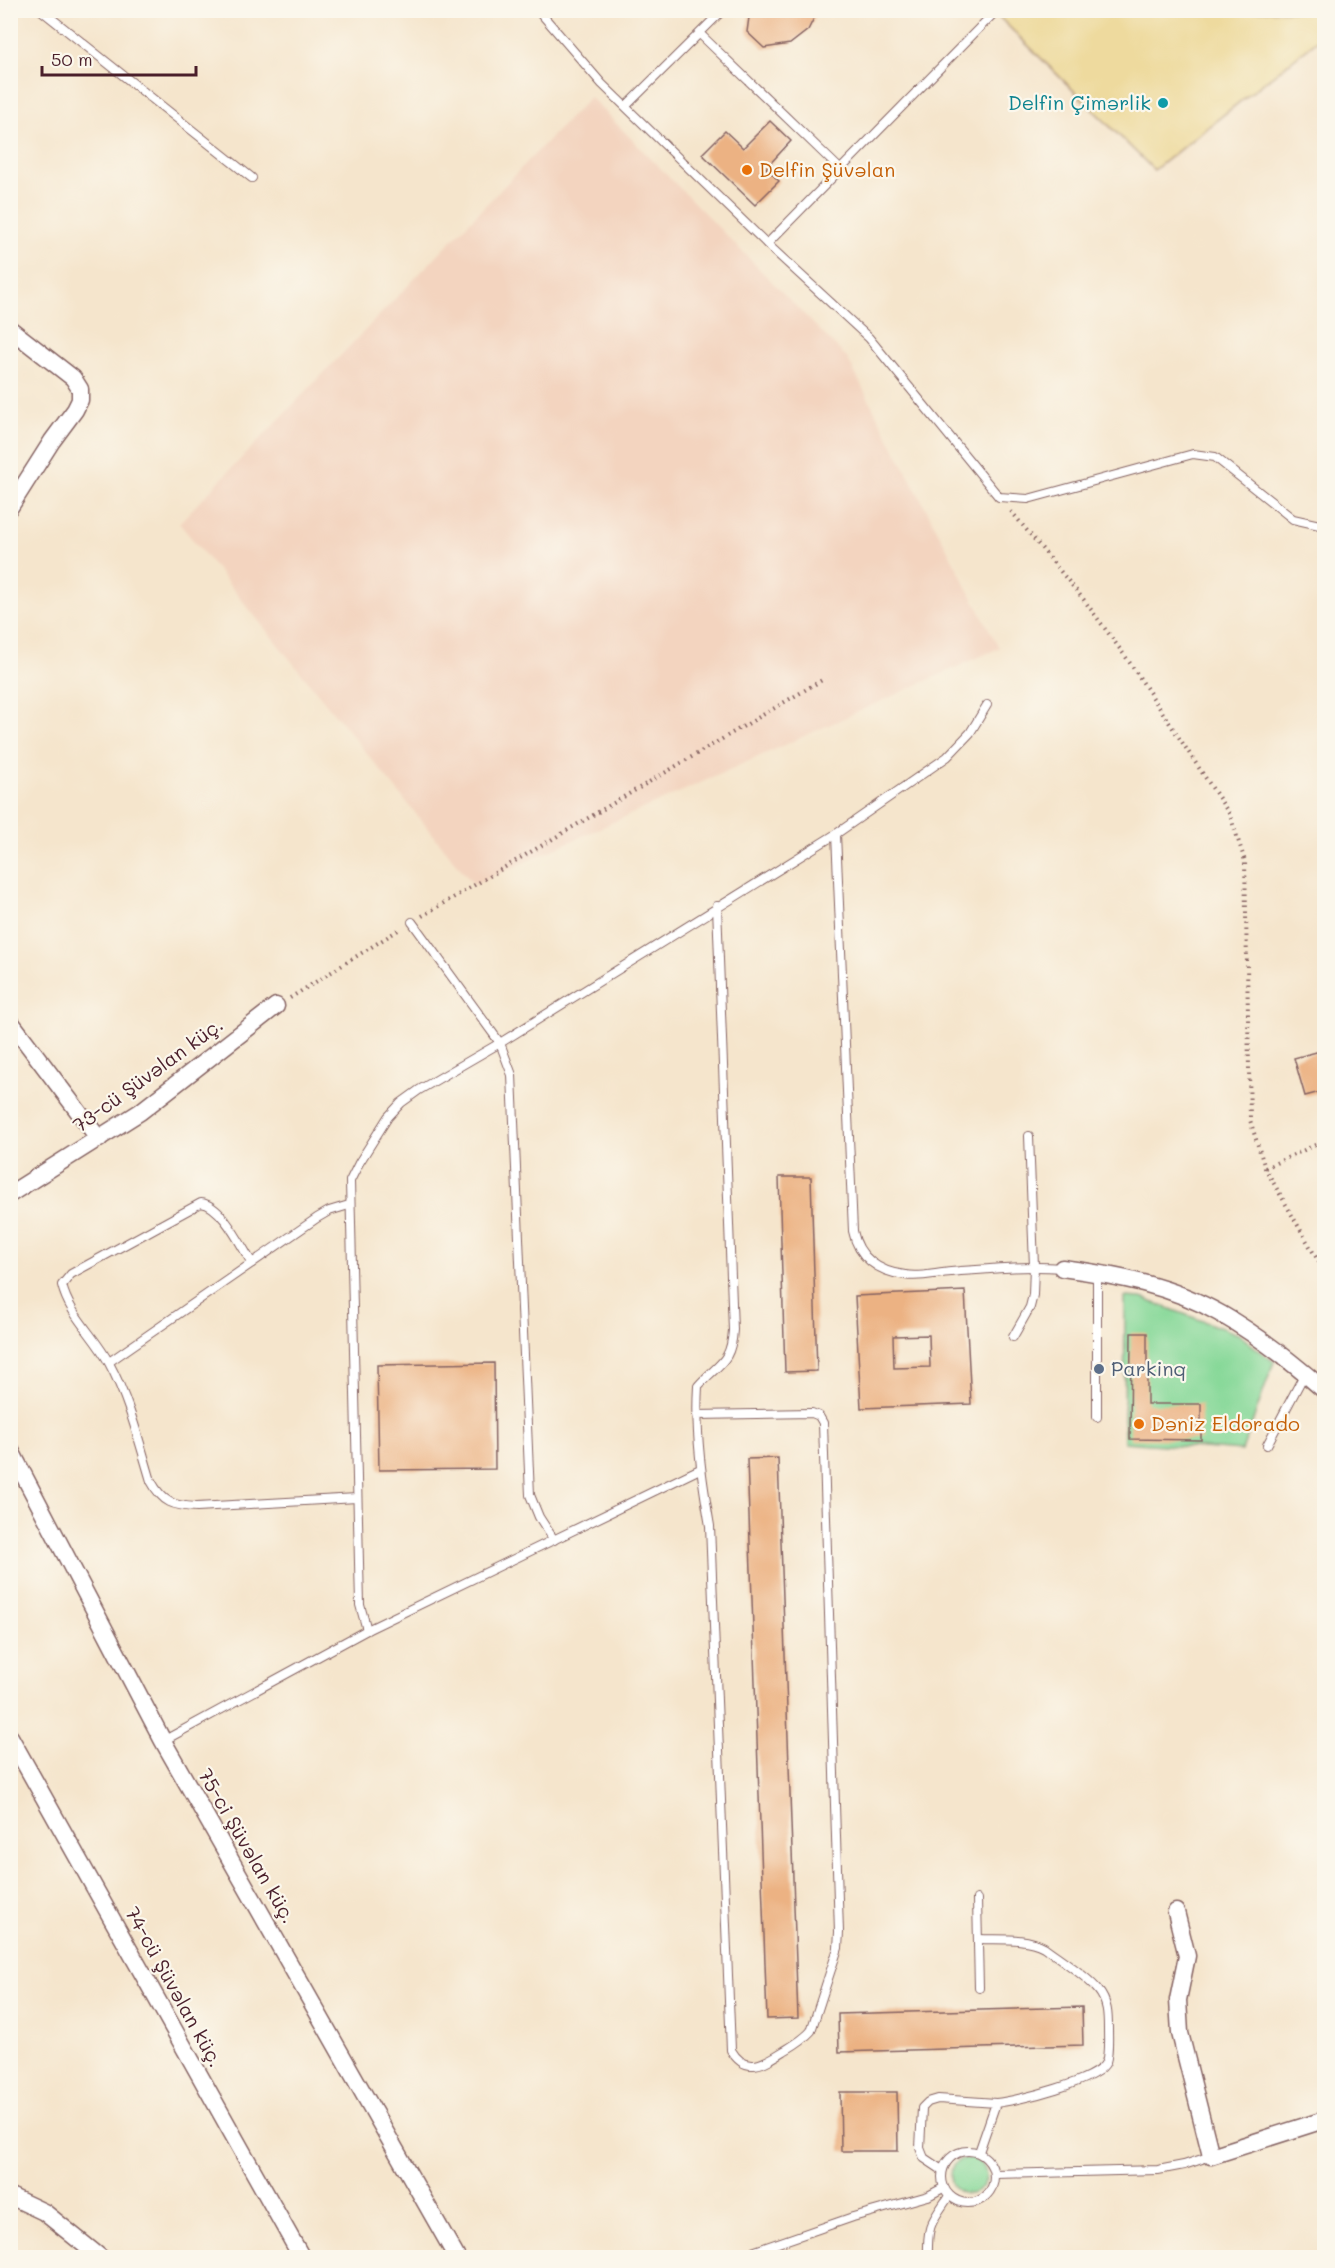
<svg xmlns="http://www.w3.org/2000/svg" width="1335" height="2268" font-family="Mali,sans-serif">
<rect width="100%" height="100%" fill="#fbf7ec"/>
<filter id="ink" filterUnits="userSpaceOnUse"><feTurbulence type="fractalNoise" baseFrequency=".0167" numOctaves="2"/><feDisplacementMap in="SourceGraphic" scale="12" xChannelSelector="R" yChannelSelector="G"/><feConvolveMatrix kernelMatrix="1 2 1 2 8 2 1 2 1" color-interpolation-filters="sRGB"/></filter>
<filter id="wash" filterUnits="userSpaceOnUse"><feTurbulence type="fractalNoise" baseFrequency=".008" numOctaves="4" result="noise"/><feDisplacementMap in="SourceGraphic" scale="24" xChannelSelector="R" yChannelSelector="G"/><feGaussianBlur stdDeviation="1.35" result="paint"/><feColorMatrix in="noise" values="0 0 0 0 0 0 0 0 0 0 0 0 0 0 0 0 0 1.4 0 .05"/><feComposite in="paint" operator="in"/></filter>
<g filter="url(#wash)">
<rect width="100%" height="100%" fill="#f5e5cc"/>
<polygon fill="#f3d4bf" points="590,97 847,358 999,648 474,885 179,523"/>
<g fill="#86d898" stroke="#687c62" stroke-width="1.5">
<polygon points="1125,1297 1141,1298 1238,1334 1274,1362 1242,1451 1124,1442"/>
<circle cx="968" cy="2176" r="18"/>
</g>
<polygon fill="#eeda9e" stroke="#9c7c64" stroke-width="1.5" points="993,11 1324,11 1324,35 1154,170"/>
<g id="blocks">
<g fill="#ecb283" fill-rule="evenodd">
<polygon points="750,10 818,10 808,30 790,44 764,48 747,32"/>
<polygon points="770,121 791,141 766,168 779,181 755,205 702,154 725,131 743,148"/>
<polygon points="1324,1050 1324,1091 1305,1096 1294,1058"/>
<polygon points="779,1177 811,1177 817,1371 785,1372"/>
<path d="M965 1291 971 1404 861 1408 855 1296ZM929 1335 930 1367 894 1368 893 1336Z"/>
<polygon points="1131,1333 1147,1333 1147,1404 1201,1404 1201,1440 1130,1439"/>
<polygon points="494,1363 495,1469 379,1470 377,1365"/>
<polygon points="778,1458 798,2018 767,2019 747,1459"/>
<polygon points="1082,2007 1083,2045 839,2052 838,2014"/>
<polygon points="840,2092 897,2092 898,2151 841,2151"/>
</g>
</g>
</g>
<g filter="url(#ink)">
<use href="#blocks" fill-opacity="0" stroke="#866463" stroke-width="1.5"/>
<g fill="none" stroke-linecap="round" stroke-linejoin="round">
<defs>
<g id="service">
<polyline points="41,10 252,178"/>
<polyline points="538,10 602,84 767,244 869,338 999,497 1028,499 1193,454 1215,457 1293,519 1324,526"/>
<polyline points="700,34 841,170"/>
<polyline points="626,106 723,10"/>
<polyline points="767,244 995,12"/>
<path d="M836 834 853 1231C858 1257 878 1272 905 1275 919 1278 936 1273 951 1272 988 1269 1025 1265 1062 1268"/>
<polyline points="412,922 500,1043 512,1075 530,1495 539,1517 554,1540"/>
<path d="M252 1263C241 1246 222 1205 201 1203L71 1274 62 1285C69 1315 95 1336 109 1363 129 1400 139 1441 151 1481 163 1503 173 1506 197 1507L357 1498"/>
<polyline points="1013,1337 1030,1307 1033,1295 1034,1266 1029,1136"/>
<polyline points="109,1362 317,1218 329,1211 349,1205"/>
<path d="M697 1415 812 1413 819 1416 823 1423 839 1932 838 1948 811 2031C803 2040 794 2045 784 2051 765 2063 746 2076 731 2050L710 1526C702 1480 695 1433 698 1386 718 1363 731 1364 733 1330L717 906"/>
<polyline points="1097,1417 1097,1273"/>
<polyline points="1267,1445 1305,1373"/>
<polyline points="367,1630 360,1605 350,1181 359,1163 388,1117 401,1103 419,1090 500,1043 836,834 947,757 970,733 987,705"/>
<polyline points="163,1741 367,1630 700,1469"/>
<polyline points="977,1899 979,1988"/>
<circle cx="968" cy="2177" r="26"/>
<path d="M979 2152 996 2103C1016 2101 1099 2081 1106 2062 1109 2053 1108 2039 1108 2029 1108 2015 1108 2002 1098 1990 1086 1975 1060 1959 1044 1947 1025 1937 1000 1940 979 1939"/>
<polyline points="942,2170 924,2158 920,2148 922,2108 928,2102 938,2099 996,2103"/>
<polyline points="994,2174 1158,2170 1184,2165 1211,2156"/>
<polyline points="735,2258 853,2217 928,2196 943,2188"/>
<path d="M928 2258C927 2224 931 2223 949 2196"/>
</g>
<g id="minor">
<polyline points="10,329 73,378 80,389 80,400 75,410 52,441 10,507"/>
<polyline points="10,1021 99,1139"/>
<polyline points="10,1194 140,1112 276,1006"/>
<path d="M1062 1268C1115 1275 1173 1286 1221 1314 1258 1335 1292 1362 1324 1390"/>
<polyline points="10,1449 163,1741 457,2258"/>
<polyline points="10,1737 302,2258"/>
<polyline points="1176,1912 1187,1956 1178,2000 1180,2033 1211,2156 1324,2120"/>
<polyline points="10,2196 44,2212 101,2258"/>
</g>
</defs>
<use href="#service" stroke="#866463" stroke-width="10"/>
<use href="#minor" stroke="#866463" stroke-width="19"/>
<g stroke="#866463" stroke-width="4" stroke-dasharray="1.5 4.5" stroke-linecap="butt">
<polyline points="1011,511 1084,600 1128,660 1230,815 1245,861 1250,1120 1265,1168 1324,1271"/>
<polyline points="422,916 822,680"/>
<polyline points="290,998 400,929"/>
<polyline points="1265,1168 1324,1141"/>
</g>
<use href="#service" stroke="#fff" stroke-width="8"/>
<use href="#minor" stroke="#fff" stroke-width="16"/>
</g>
</g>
<circle fill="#0f9aa8" stroke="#fbf7ec" stroke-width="2" cx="1163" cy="103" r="6"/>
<g fill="#e8710a" stroke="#fbf7ec" stroke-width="2">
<circle cx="747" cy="170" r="6"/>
<circle cx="1139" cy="1424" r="6"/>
</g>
<circle fill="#5c6f8a" stroke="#fbf7ec" stroke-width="2" cx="1099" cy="1369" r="6"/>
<g text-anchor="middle" stroke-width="4.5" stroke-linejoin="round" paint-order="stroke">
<g font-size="20" fill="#0d838f" stroke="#fbf7ec" text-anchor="end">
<text x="1151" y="110">Delfin Çimərlik</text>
</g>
<g font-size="20" fill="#c56008" stroke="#fbf7ec" text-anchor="start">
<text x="759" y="177">Delfin Şüvəlan</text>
<text x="1151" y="1431">Dəniz Eldorado</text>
</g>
<g font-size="20" fill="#4a1f2b" stroke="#fbf7ec">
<text transform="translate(148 1075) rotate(-36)" y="7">73-cü Şüvəlan küç.</text>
<text transform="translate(247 1846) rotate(60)" y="7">75-ci Şüvəlan küç.</text>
<text transform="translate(174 1987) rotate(61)" y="7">74-cü Şüvəlan küç.</text>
</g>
<g font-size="20" fill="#4e5e75" stroke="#fbf7ec" text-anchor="start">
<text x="1111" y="1376">Parkinq</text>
</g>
</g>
<rect width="1335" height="2268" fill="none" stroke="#fbf7ec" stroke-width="36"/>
<path d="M42 66v9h154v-9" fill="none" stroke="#4a1f2b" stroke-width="3"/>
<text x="51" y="66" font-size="18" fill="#4a1f2b" stroke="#fbf7ec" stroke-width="4.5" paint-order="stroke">50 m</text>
</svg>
